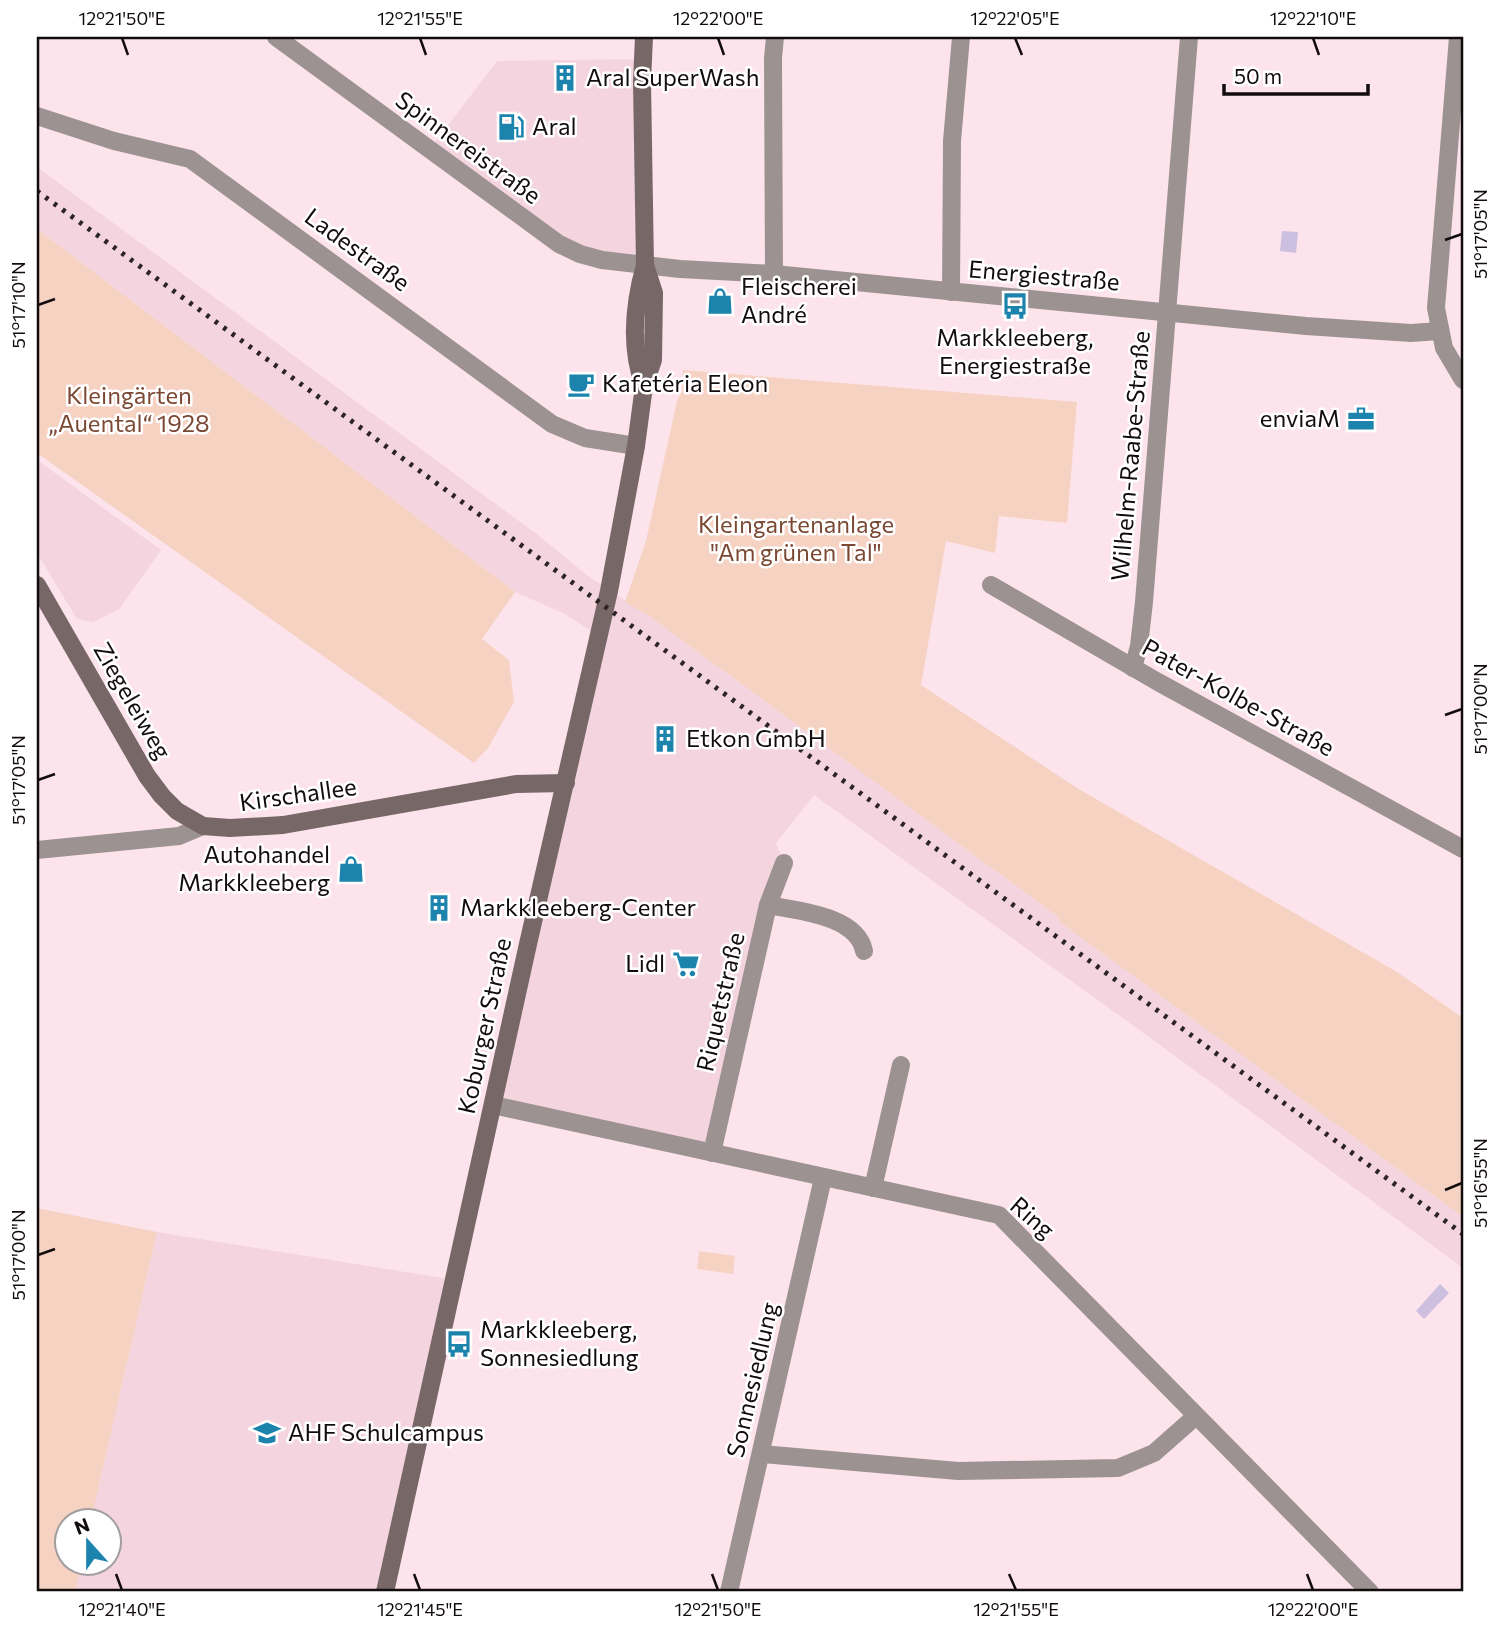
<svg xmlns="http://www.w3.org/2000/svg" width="1500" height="1629" font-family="Commissioner,sans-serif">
<rect width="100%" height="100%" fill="#fde4ec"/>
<g fill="#f3d4df">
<polygon points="643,59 645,265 580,254 429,150 497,61"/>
<polygon points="37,167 538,535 588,576 649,616 1057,916 1061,923 1463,1217 1463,1268 1182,1061 814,795 776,843 784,863 712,1153 493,1105 599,636 565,614 515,592 37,229"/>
<polygon points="37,460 161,550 119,609 93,622 77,619 37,553"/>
<polygon points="157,1232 455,1280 385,1592 75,1592 82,1563 108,1562 108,1520 91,1520"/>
</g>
<g fill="#f6d2c2">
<polygon points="37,229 515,592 482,639 509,660 514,702 488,748 474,763 37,453"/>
<polygon points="683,370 1077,402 1067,523 999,516 995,553 946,541 921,685 1077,788 1397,972 1463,1018 1463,1217 1061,923 1057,916 649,616 625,602 646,541 677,401 682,391"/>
<polygon points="37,1208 157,1232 91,1520 66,1520 66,1562 82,1563 75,1592 37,1592"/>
<polygon points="699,1251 735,1256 733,1274 697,1269"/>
</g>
<g fill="#cdbfdf">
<polygon points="1282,231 1298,232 1296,253 1280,251"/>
<polygon points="1440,1284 1449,1293 1424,1319 1416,1311"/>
</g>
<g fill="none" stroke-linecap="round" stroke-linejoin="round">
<g stroke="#9d9292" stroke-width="18">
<polyline points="276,37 559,244 580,254 602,260 680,269 774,274 1306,326 1411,333 1439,331"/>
<polyline points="37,116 114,141 190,159 552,424 585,438 636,446"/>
<polyline points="774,274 773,58 775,37"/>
<polyline points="951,292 952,141 961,37"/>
<polyline points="991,585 1158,682 1463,849"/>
<polyline points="1133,668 1139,646 1144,602 1189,37"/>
<polyline points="37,850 179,836 203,826"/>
<path d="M768 905C797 911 857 915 864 951"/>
<polyline points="493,1105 999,1215 1370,1592"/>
<polyline points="712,1153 768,905 784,863"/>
<polyline points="873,1188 901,1065"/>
<polyline points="761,1454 958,1471 1118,1468 1154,1453 1196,1416"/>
<polyline points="729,1592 823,1178"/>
</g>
<polyline stroke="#9d9292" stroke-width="18" points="1458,37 1436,308 1444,348 1463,380"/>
<g stroke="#776867" stroke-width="18">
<path d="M644 386C630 348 634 304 645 265"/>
<polyline points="37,585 147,776 162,796 177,811 203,826 230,828 283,825 516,784 566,783"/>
<polyline points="385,1592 528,944 609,591 636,446 644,386 653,360 654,293 645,265 642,82 644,37"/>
</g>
<polyline stroke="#2c2326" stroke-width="5" stroke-dasharray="3.5 7" stroke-linecap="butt" points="37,191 1463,1234"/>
</g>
<path fill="none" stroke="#130c0e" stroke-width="2.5" d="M122 38 128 55M420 38 426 55M718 38 724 55M1015 38 1022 55M1313 38 1319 55M1445 240 1462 234M38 305 55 299M1445 715 1462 709M38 780 55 774M1445 1190 1462 1183M38 1255 55 1249M116 1574 122 1590M414 1574 420 1590M712 1574 718 1590M1009 1574 1016 1590M1307 1574 1313 1590"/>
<defs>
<symbol id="building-bare" viewBox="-9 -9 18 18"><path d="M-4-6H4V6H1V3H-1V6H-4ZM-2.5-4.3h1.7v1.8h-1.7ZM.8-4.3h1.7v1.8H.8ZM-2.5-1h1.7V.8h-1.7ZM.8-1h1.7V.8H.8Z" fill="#1c83ad" stroke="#fff" stroke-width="2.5" paint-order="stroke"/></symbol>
<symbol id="fuel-bare" viewBox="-9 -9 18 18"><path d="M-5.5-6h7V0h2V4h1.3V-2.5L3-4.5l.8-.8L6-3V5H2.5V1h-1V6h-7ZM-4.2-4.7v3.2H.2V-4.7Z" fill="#1c83ad" stroke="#fff" stroke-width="2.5" paint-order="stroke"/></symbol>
<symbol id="shop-bare" viewBox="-9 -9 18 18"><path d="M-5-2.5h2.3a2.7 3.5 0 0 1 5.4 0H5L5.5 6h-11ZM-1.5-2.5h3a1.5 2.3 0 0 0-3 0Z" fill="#1c83ad" stroke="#fff" stroke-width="2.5" paint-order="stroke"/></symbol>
<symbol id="bus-bare" viewBox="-9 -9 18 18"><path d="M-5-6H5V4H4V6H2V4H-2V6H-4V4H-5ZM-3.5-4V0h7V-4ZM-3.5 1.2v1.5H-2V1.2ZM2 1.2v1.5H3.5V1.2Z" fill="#1c83ad" stroke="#fff" stroke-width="2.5" paint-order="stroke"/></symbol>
<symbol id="cafe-bare" viewBox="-9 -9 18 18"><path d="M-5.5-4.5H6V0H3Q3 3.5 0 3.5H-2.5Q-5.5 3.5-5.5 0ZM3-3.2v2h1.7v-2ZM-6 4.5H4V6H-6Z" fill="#1c83ad" stroke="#fff" stroke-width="2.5" paint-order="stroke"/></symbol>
<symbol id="office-bare" viewBox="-9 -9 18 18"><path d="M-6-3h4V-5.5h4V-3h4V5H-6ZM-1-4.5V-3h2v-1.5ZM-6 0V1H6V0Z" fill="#1c83ad" stroke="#fff" stroke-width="2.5" paint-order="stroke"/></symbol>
<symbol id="supermarket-bare" viewBox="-9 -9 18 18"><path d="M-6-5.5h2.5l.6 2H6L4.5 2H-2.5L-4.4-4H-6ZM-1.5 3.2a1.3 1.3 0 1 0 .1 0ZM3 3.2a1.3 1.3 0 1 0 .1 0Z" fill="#1c83ad" stroke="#fff" stroke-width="2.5" paint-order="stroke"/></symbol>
<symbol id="school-bare" viewBox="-9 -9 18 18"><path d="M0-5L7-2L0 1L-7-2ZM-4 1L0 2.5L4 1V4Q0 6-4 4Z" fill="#1c83ad" stroke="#fff" stroke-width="2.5" paint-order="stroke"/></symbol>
</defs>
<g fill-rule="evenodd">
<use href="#building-bare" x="546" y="59" width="38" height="38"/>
<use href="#fuel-bare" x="492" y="108" width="38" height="38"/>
<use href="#shop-bare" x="701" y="282" width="38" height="38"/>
<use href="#bus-bare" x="996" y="287" width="38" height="38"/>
<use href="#cafe-bare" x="562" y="365" width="38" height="38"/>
<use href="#office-bare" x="1342" y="400" width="38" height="38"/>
<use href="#building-bare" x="646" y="720" width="38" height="38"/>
<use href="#shop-bare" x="332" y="850" width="38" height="38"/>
<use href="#building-bare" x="420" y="889" width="38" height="38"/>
<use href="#supermarket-bare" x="667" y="945" width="38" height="38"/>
<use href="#bus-bare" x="440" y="1325" width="38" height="38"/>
<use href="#school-bare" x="248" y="1414" width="38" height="38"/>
</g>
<g text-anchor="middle" stroke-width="5" stroke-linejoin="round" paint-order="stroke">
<g font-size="24" fill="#130c0e" stroke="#fff" text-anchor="start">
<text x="586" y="86">Aral SuperWash</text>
<text x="532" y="135">Aral</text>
<text x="741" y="295">Fleischerei<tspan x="741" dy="28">André</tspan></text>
<text x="1015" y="346" text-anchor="middle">Markkleeberg,<tspan x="1015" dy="28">Energiestraße</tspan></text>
<text x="602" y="392">Kafetéria Eleon</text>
<text x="1340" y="427" text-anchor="end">enviaM</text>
<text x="686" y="747">Etkon GmbH</text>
<text x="330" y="863" text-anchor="end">Autohandel<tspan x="330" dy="28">Markkleeberg</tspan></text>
<text x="460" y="916">Markkleeberg-Center</text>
<text x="665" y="972" text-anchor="end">Lidl</text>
<text x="480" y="1338">Markkleeberg,<tspan x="480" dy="28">Sonnesiedlung</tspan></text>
<text x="288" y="1441">AHF Schulcampus</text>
</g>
<g font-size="24" fill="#130c0e" stroke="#fff">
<text transform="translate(468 148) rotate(36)" y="8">Spinnereistraße</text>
<text transform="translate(357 250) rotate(36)" y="8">Ladestraße</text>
<text transform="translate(1044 276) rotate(5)" y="8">Energiestraße</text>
<text transform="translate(1131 456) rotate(-85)" y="8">Wilhelm-Raabe-Straße</text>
<text transform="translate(1238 698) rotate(29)" y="8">Pater-Kolbe-Straße</text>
<text transform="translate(132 701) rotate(60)" y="8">Ziegeleiweg</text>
<text transform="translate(298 795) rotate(-8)" y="8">Kirschallee</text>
<text transform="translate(721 1002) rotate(-77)" y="8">Riquetstraße</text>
<text transform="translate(485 1026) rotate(-78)" y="8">Koburger Straße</text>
<text transform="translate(1032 1218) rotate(41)" y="8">Ring</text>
<text transform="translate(753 1380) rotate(-77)" y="8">Sonnesiedlung</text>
</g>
<g font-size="24" fill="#7b4933" stroke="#fff">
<text x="129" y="404">Kleingärten<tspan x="129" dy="28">„Auental“ 1928</tspan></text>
<text x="796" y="533">Kleingartenanlage<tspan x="796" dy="28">"Am grünen Tal"</tspan></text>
</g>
</g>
<rect width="1500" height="1629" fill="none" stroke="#ffffff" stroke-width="77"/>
<g transform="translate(88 1542) rotate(339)"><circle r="33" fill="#ffffff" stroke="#a19e9f" stroke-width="2"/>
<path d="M0-5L12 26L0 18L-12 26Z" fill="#1c83ad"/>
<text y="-10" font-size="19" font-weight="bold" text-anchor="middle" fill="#130c0e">N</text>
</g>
<path d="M1224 84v10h144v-10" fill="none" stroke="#130c0e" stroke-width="3.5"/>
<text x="1234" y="84" font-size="21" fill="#130c0e" stroke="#ffffff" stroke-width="5" paint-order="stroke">50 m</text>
<rect x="38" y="38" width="1424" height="1552" fill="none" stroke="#130c0e" stroke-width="2.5"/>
<g font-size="18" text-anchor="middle" fill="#130c0e">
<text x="122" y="25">12°21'50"E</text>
<text x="420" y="25">12°21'55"E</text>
<text x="718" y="25">12°22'00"E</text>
<text x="1015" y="25">12°22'05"E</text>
<text x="1313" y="25">12°22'10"E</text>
<text transform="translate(1481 234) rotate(-90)" y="6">51°17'05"N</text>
<text transform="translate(19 305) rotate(-90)" y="6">51°17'10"N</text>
<text transform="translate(1481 709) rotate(-90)" y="6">51°17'00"N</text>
<text transform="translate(19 780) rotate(-90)" y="6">51°17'05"N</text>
<text transform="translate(1481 1183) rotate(-90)" y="6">51°16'55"N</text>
<text transform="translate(19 1255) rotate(-90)" y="6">51°17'00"N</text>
<text x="122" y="1616">12°21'40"E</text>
<text x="420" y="1616">12°21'45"E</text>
<text x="718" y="1616">12°21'50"E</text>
<text x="1016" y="1616">12°21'55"E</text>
<text x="1313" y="1616">12°22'00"E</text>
</g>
</svg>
